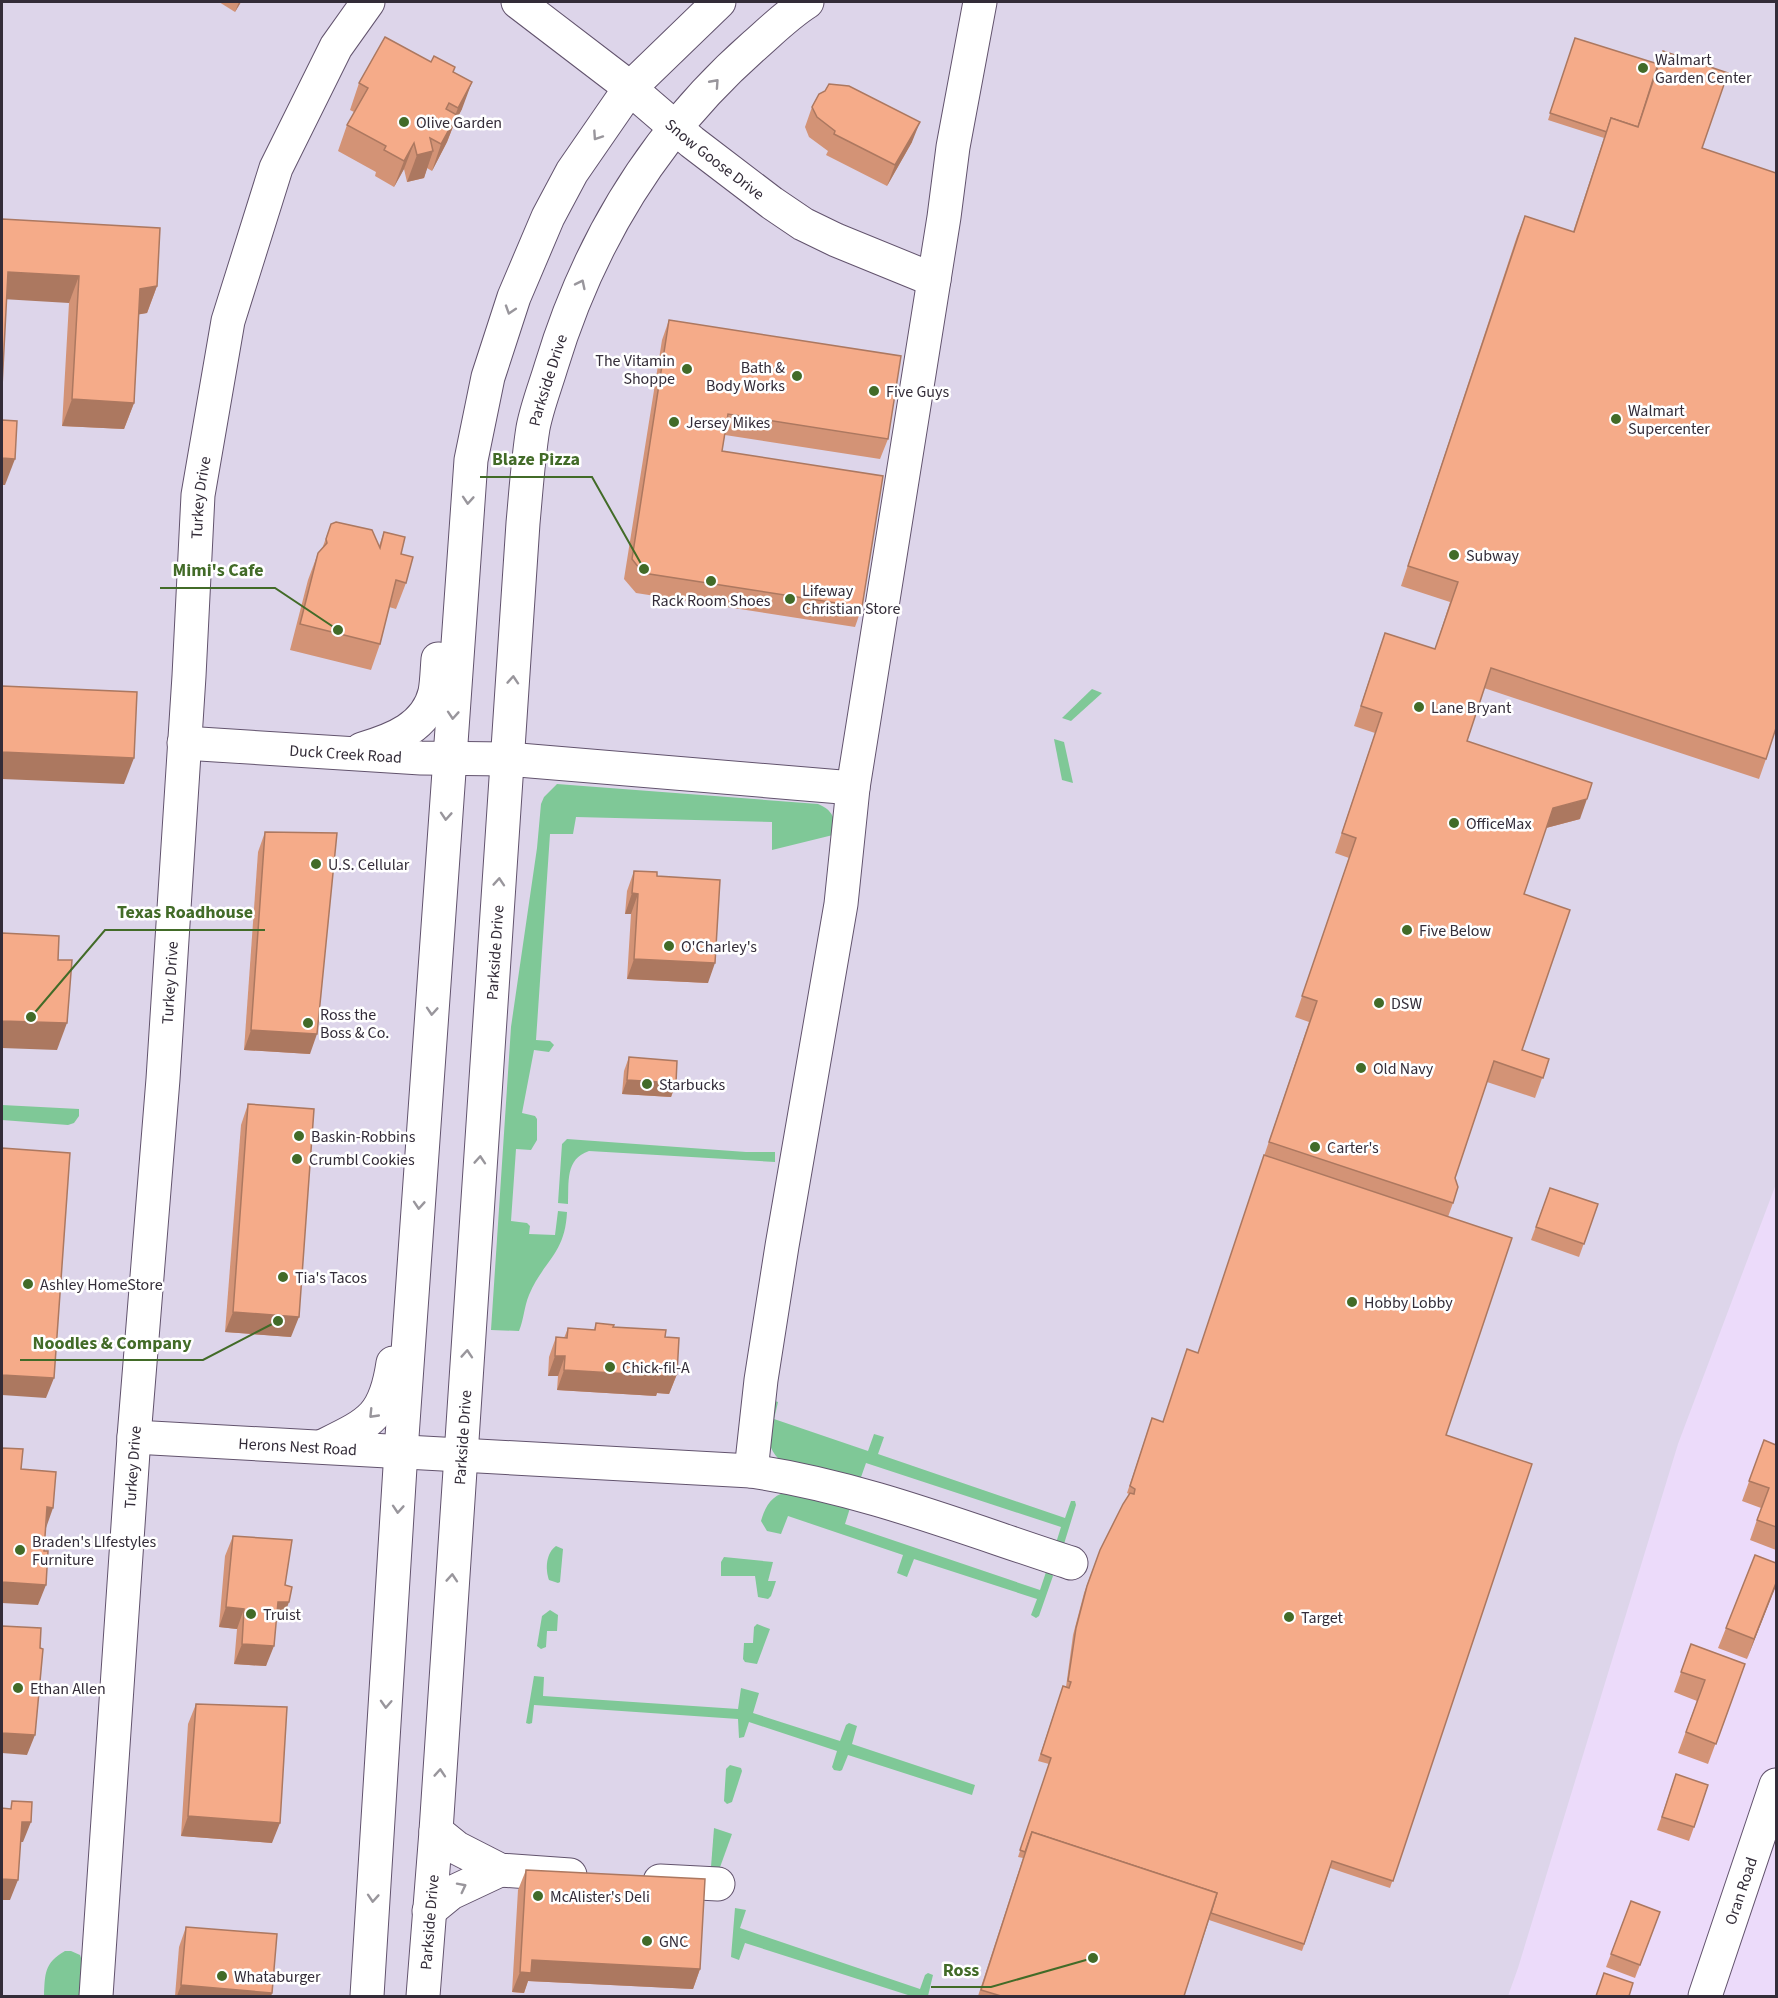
<svg xmlns="http://www.w3.org/2000/svg" width="1778" height="1998" font-family="'Source Sans 3',sans-serif">
<rect width="100%" height="100%" fill="#ecdbfa"/>
<polygon fill="#ddd5ea" points="2,2 1776,2 1776,1184 1678,1444 1518,1968 1508,1996 2,1996"/>
<g fill="#7fc897">
<polygon points="1092,689 1102,693 1071,721 1062,718"/>
<polygon points="1054,739 1064,742 1073,783 1062,780"/>
<path d="M557 784 818 804C833 810 835 819 837 834L772 850V822L576 817 573 834H550L536 1040 550 1041 554 1045 549 1052 534 1050 522 1113 535 1116 537 1119V1140L531 1150 516 1149 511 1221 527 1223 530 1226 529 1234 555 1235 558 1211 567 1212C565 1255 543 1261 529 1295 524 1307 524 1319 519 1331L491 1330 511 1027 537 848 541 804 544 797Z"/>
<polygon points="2,1105 79,1109 79,1116 74,1123 68,1125 2,1120"/>
<path d="M567 1139 746 1152H775V1162L589 1151C565 1159 569 1182 568 1204L558 1203 562 1144Z"/>
<path d="M775 1401 778 1402 774 1419 868 1451 874 1434 884 1437 878 1454 1065 1518 1071 1501H1075L1076 1505 1064 1544 1056 1543 1061 1527 866 1463 860 1480 781 1461C761 1444 771 1423 775 1401Z"/>
<path d="M786 1492 850 1508 845 1524 1040 1590 1046 1572 1051 1573 1053 1576 1039 1616 1036 1618 1031 1615 1037 1599 914 1559 907 1577 897 1573 903 1555 788 1516 781 1534 767 1531 761 1521C765 1507 771 1496 786 1492Z"/>
<path d="M556 1546 563 1549 560 1582 558 1583 549 1580C545 1569 546 1553 556 1546Z"/>
<polygon points="724,1557 773,1562 768,1581 776,1581 771,1596 768,1599 758,1597 755,1576 721,1576 721,1562"/>
<polygon points="550,1610 558,1615 557,1631 547,1631 546,1647 541,1649 537,1646 542,1616"/>
<polygon points="757,1624 770,1629 757,1664 745,1662 743,1659 744,1643 753,1643 754,1627"/>
<polygon points="534,1676 544,1677 543,1696 738,1709 741,1688 759,1693 753,1713 840,1741 846,1725 849,1723 857,1726 852,1744 975,1785 972,1795 848,1755 842,1770 840,1771 834,1770 832,1767 837,1751 749,1722 744,1737 739,1738 738,1719 534,1705 532,1723 529,1724 526,1723"/>
<polygon points="730,1765 741,1768 742,1771 732,1802 727,1804 724,1801 726,1769"/>
<polygon points="714,1828 732,1834 719,1870 711,1867"/>
<polygon points="735,1908 746,1910 740,1928 920,1989 925,1975 928,1973 933,1975 928,1996 911,1996 745,1943 739,1960 731,1957"/>
<path d="M65 1951H71L80 1955 82 1961 79 1996H44C45 1974 44 1963 65 1951Z"/>
</g>
<g fill="none" stroke-linecap="round" stroke-linejoin="round">
<defs>
<g id="minor">
<path id="s1" d="M518 2 620 80 692 142 772 203 803 224 836 240 934 280"/>
<path id="s2" d="M184 743 421 758 507 759 853 788"/>
<path d="M362 749C393 740 427 727 435 692 437 681 437 670 438 659"/>
<path id="s3" d="M134 1437 751 1471C861 1487 966 1529 1071 1563"/>
<path d="M323 1446C370 1423 385 1417 393 1363"/>
<polyline points="751,1471 761,1380 782,1246 841,904 853,788 944,217 953,147 980,2"/>
<polyline points="436,1831 457,1848 500,1870 570,1875"/>
<polyline points="660,1881 718,1884"/>
<polyline points="429,1911 451,1893 500,1870"/>
<path id="s4" d="M96 1996 134 1437 163 1079 189 676 198 495 228 321 276 168 336 47 368 2"/>
<polyline points="367,1996 401,1451 471,460 488,377 514,297 548,217 572,172 630,88 719,2"/>
<path id="s5" d="M423 1996 436 1831 523 523C526 491 528 459 533 428 537 407 545 387 551 367 589 241 656 132 755 45 772 30 788 14 807 2"/>
<path id="s6" d="M1705 1996 1776 1785"/>
</g>
</defs>
<use href="#minor" stroke="#62536d" stroke-width="35"/>
<use href="#minor" stroke="#fff" stroke-width="33"/>
</g>
<g fill="#d39376">
<polygon points="219,2 241,2 235,12"/>
<polygon points="1575,38 1702,148 1766,759 1759,779 1484,688 1467,741 1580,819 1546,828 1524,894 1522,1050 1549,1059 1535,1098 1487,1082 1455,1178 1453,1203 1448,1217 1446,1435 1532,1464 1390,1888 1330,1868 1302,1951 1209,1920 1184,1996 978,1996 1023,1858 1018,1857 1049,1764 1038,1761 1063,1686 1066,1687 1073,1635 1084,1593 1100,1550 1129,1494 1127,1493 1152,1418 1162,1422 1198,1353 1309,1022 1295,1017 1349,858 1335,853 1375,733 1354,726 1378,653 1385,633 1435,649 1450,602 1401,586 1517,236 1525,216 1573,232 1604,138 1548,120"/>
<polygon points="431,62 454,72 462,109 454,124 447,142 432,171 427,168 424,178 407,182 404,169 394,187 375,176 376,172 338,151 347,125 354,112 350,110 359,83"/>
<polygon points="812,107 912,142 887,186 826,155 828,151 809,137 805,127"/>
<polygon points="2,219 157,286 147,313 139,314 134,403 124,429 62,426 69,303"/>
<polygon points="669,320 888,439 880,459 725,435 722,451 862,607 855,627 636,593 624,579 662,340"/>
<polygon points="331,524 379,546 384,532 401,554 406,583 396,609 389,607 380,644 371,670 290,650 308,580 318,553 322,549"/>
<polygon points="265,832 310,1054 244,1050 258,852"/>
<polygon points="634,871 657,876 708,983 627,979 631,914 625,914 627,891"/>
<polygon points="629,1057 676,1083 671,1097 622,1094 624,1071"/>
<polygon points="248,1104 291,1337 225,1332 241,1125"/>
<polygon points="1550,1188 1598,1204 1579,1257 1531,1240"/>
<polygon points="596,1323 665,1337 677,1374 669,1394 657,1393 656,1396 557,1390 558,1376 548,1376 549,1357 556,1337 564,1338 568,1328 594,1330"/>
<polygon points="1764,1440 1776,1445 1776,1550 1750,1540 1761,1508 1742,1501"/>
<polygon points="233,1536 285,1585 282,1622 276,1622 266,1666 234,1664 237,1629 219,1627 225,1556"/>
<polygon points="1776,1584 1747,1659 1718,1648 1726,1628"/>
<polygon points="1691,1644 1745,1664 1708,1764 1678,1753 1697,1701 1674,1692"/>
<polygon points="196,1704 272,1843 181,1836 188,1724"/>
<polygon points="1676,1774 1694,1827 1689,1841 1657,1830"/>
<polygon points="526,1870 700,1969 693,1989 528,1981 524,1993 512,1992 518,1890"/>
<polygon points="1631,1901 1660,1912 1635,1978 1606,1967"/>
<polygon points="186,1927 272,1993 271,1996 175,1996 179,1947"/>
</g>
<g fill="#ac7860">
<polygon points="239,2 241,2 235,12"/>
<polygon points="472,82 462,109 454,124 447,142 432,171 441,144 451,126 458,108"/>
<polygon points="920,122 912,142 887,186 895,165"/>
<polygon points="414,143 404,169 394,187 404,161"/>
<polygon points="433,151 424,178 407,182 417,155"/>
<polygon points="8,272 79,276 69,303 2,299"/>
<polygon points="157,286 147,313 130,316 140,289"/>
<polygon points="72,399 134,403 124,429 62,426"/>
<polygon points="2,458 15,459 5,485 2,485"/>
<polygon points="2,752 134,758 124,784 2,779"/>
<polygon points="1587,799 1580,819 1546,828 1553,808"/>
<polygon points="632,893 638,894 631,914 625,914"/>
<polygon points="634,959 715,963 708,983 627,979"/>
<polygon points="2,1021 67,1023 57,1050 2,1048"/>
<polygon points="251,1030 317,1034 310,1054 244,1050"/>
<polygon points="627,1080 676,1083 671,1097 622,1094"/>
<polygon points="233,1312 299,1317 291,1337 225,1332"/>
<polygon points="555,1356 565,1356 558,1376 548,1376"/>
<polygon points="564,1370 664,1373 677,1374 669,1394 657,1393 656,1396 557,1390"/>
<polygon points="2,1375 54,1378 46,1398 2,1395"/>
<polygon points="47,1507 53,1508 46,1528"/>
<polygon points="2,1582 46,1585 38,1605 2,1603"/>
<polygon points="1776,1583 1776,1586 1747,1659 1754,1639"/>
<polygon points="278,1602 289,1602 282,1622 271,1622"/>
<polygon points="226,1607 244,1609 237,1629 219,1627"/>
<polygon points="242,1644 274,1646 266,1666 234,1664"/>
<polygon points="2,1733 35,1735 27,1755 2,1753"/>
<polygon points="188,1816 280,1823 272,1843 181,1836"/>
<polygon points="22,1822 31,1822 23,1842 14,1842"/>
<polygon points="2,1879 18,1880 10,1900 2,1900"/>
<polygon points="532,1960 700,1969 693,1989 528,1981 524,1993 512,1992 520,1972"/>
<polygon points="181,1985 272,1993 271,1996 177,1996"/>
</g>
<g fill="#f5ab89" stroke="#ac7860" stroke-width="1.5">
<polygon points="385,37 431,62 434,56 455,67 453,72 472,82 458,108 449,103 446,109 457,115 441,144 430,138 433,151 417,155 414,143 404,161 384,150 386,146 347,125 368,88 359,83"/>
<polygon points="1575,38 1658,64 1638,127 1611,118 1607,132 1550,113"/>
<polygon points="1663,51 1728,73 1702,148 1776,173 1776,728 1766,759 1491,668 1467,741 1592,783 1587,799 1553,808 1524,894 1570,910 1522,1050 1549,1059 1543,1078 1494,1061 1455,1178 1458,1187 1453,1203 1269,1142 1317,1001 1302,996 1356,838 1342,833 1382,713 1361,706 1385,633 1435,649 1458,582 1408,566 1525,216 1574,232 1611,118 1638,127"/>
<polygon points="829,84 849,86 920,122 895,165 834,134 835,131 817,117 812,107 819,94 825,91"/>
<polygon points="2,219 160,228 157,286 140,289 134,403 72,399 79,276 8,272 2,387"/>
<polygon points="669,320 901,356 888,439 728,414 722,451 883,476 862,607 643,573 632,559"/>
<polygon points="2,420 17,421 15,459 2,458"/>
<polygon points="336,522 372,530 380,548 384,532 405,537 401,554 413,557 406,583 396,580 380,644 300,624 318,553 327,543 326,539 331,524"/>
<polygon points="2,686 137,692 134,758 2,752"/>
<polygon points="265,832 337,833 317,1034 251,1030"/>
<polygon points="634,871 657,872 657,876 720,880 715,963 634,959 638,894 632,893"/>
<polygon points="2,933 59,936 58,960 72,960 67,1023 2,1021"/>
<polygon points="629,1057 677,1061 676,1083 627,1080"/>
<polygon points="248,1104 314,1109 299,1317 233,1312"/>
<polygon points="2,1148 70,1153 54,1378 2,1375"/>
<polygon points="1264,1155 1512,1238 1446,1435 1532,1464 1393,1881 1332,1861 1304,1944 1211,1913 1217,1893 1032,1832 1025,1852 1020,1850 1051,1758 1041,1754 1063,1686 1069,1688 1071,1682 1068,1681 1076,1628 1087,1586 1100,1550 1123,1504 1130,1493 1134,1494 1135,1489 1130,1486 1152,1418 1163,1422 1187,1349 1198,1353"/>
<polygon points="1550,1188 1598,1204 1584,1244 1536,1227"/>
<polygon points="596,1323 614,1325 613,1327 666,1330 665,1337 679,1338 677,1374 664,1373 663,1376 564,1370 565,1356 555,1356 556,1337 567,1338 568,1328 595,1330"/>
<polygon points="1764,1440 1776,1445 1776,1527 1757,1520 1769,1488 1749,1481"/>
<polygon points="2,1448 23,1449 21,1469 56,1472 53,1508 47,1507 44,1551 48,1551 46,1585 2,1582"/>
<polygon points="233,1536 292,1540 285,1585 292,1587 289,1602 278,1602 274,1646 242,1644 244,1609 226,1607"/>
<polygon points="1755,1555 1776,1563 1776,1583 1754,1639 1726,1628"/>
<polygon points="2,1626 41,1628 40,1648 43,1649 35,1735 2,1733"/>
<polygon points="1691,1644 1745,1664 1716,1744 1686,1732 1705,1680 1681,1672"/>
<polygon points="196,1704 287,1707 280,1823 188,1816"/>
<polygon points="1676,1774 1708,1785 1694,1827 1662,1817"/>
<polygon points="12,1801 32,1802 31,1822 22,1822 18,1880 2,1879 2,1808 11,1809"/>
<polygon points="1032,1832 1217,1893 1184,1996 1001,1996 981,1990"/>
<polygon points="526,1870 705,1879 700,1969 532,1960 531,1973 520,1972"/>
<polygon points="1631,1901 1660,1912 1640,1965 1611,1954"/>
<polygon points="186,1927 277,1934 272,1993 181,1985"/>
<polygon points="1604,1973 1633,1983 1629,1996 1596,1996"/>
</g>
<defs><path id="oneway-chevron" d="M-2-3.5L2.5 0L-2 3.5" fill="none" stroke-width="1.6" stroke-linecap="round" stroke-linejoin="round" transform="scale(1.5)"/></defs>
<g stroke="#99969c">
<use href="#oneway-chevron" transform="translate(715 83) rotate(-48)"/>
<use href="#oneway-chevron" transform="translate(597 136) rotate(124)"/>
<use href="#oneway-chevron" transform="translate(581 284) rotate(-64)"/>
<use href="#oneway-chevron" transform="translate(510 310) rotate(108)"/>
<use href="#oneway-chevron" transform="translate(468 500) rotate(94)"/>
<use href="#oneway-chevron" transform="translate(513 680) rotate(-86)"/>
<use href="#oneway-chevron" transform="translate(453 715) rotate(94)"/>
<use href="#oneway-chevron" transform="translate(446 816) rotate(94)"/>
<use href="#oneway-chevron" transform="translate(499 882) rotate(-86)"/>
<use href="#oneway-chevron" transform="translate(432 1011) rotate(94)"/>
<use href="#oneway-chevron" transform="translate(480 1160) rotate(-86)"/>
<use href="#oneway-chevron" transform="translate(419 1205) rotate(94)"/>
<use href="#oneway-chevron" transform="translate(467 1354) rotate(-86)"/>
<use href="#oneway-chevron" transform="translate(373 1414) rotate(134)"/>
<use href="#oneway-chevron" transform="translate(398 1509) rotate(94)"/>
<use href="#oneway-chevron" transform="translate(452 1578) rotate(-86)"/>
<use href="#oneway-chevron" transform="translate(386 1704) rotate(93)"/>
<use href="#oneway-chevron" transform="translate(440 1773) rotate(-86)"/>
<use href="#oneway-chevron" transform="translate(462 1887) rotate(-27)"/>
<use href="#oneway-chevron" transform="translate(373 1898) rotate(94)"/>
</g>
<g fill="#426b28" stroke="#fff" stroke-width="2">
<circle cx="1643" cy="68" r="6"/>
<circle cx="404" cy="122" r="6"/>
<circle cx="687" cy="369" r="6"/>
<circle cx="797" cy="376" r="6"/>
<circle cx="874" cy="391" r="6"/>
<circle cx="1616" cy="419" r="6"/>
<circle cx="674" cy="422" r="6"/>
<circle cx="1454" cy="555" r="6"/>
<circle cx="711" cy="581" r="6"/>
<circle cx="790" cy="599" r="6"/>
<circle cx="1419" cy="707" r="6"/>
<circle cx="1454" cy="823" r="6"/>
<circle cx="316" cy="864" r="6"/>
<circle cx="1407" cy="930" r="6"/>
<circle cx="669" cy="946" r="6"/>
<circle cx="1379" cy="1003" r="6"/>
<circle cx="308" cy="1023" r="6"/>
<circle cx="1361" cy="1068" r="6"/>
<circle cx="647" cy="1084" r="6"/>
<circle cx="299" cy="1136" r="6"/>
<circle cx="1315" cy="1147" r="6"/>
<circle cx="297" cy="1159" r="6"/>
<circle cx="283" cy="1277" r="6"/>
<circle cx="28" cy="1284" r="6"/>
<circle cx="1352" cy="1302" r="6"/>
<circle cx="610" cy="1367" r="6"/>
<circle cx="20" cy="1550" r="6"/>
<circle cx="251" cy="1614" r="6"/>
<circle cx="1289" cy="1617" r="6"/>
<circle cx="18" cy="1688" r="6"/>
<circle cx="538" cy="1896" r="6"/>
<circle cx="647" cy="1941" r="6"/>
<circle cx="222" cy="1976" r="6"/>
</g>
<g text-anchor="middle" stroke-width="5" stroke-linejoin="round" paint-order="stroke">
<g font-size="16" fill="#332c38" stroke="#fff" text-anchor="start">
<text x="1655" y="65">Walmart<tspan x="1655" dy="18">Garden Center</tspan></text>
<text x="416" y="128">Olive Garden</text>
<text x="675" y="366" text-anchor="end">The Vitamin<tspan x="675" dy="18">Shoppe</tspan></text>
<text x="785" y="373" text-anchor="end">Bath &amp;<tspan x="785" dy="18">Body Works</tspan></text>
<text x="886" y="397">Five Guys</text>
<text x="1628" y="416">Walmart<tspan x="1628" dy="18">Supercenter</tspan></text>
<text x="686" y="428">Jersey Mikes</text>
<text x="1466" y="561">Subway</text>
<text x="802" y="596">Lifeway<tspan x="802" dy="18">Christian Store</tspan></text>
<text x="711" y="606" text-anchor="middle">Rack Room Shoes</text>
<text x="1431" y="713">Lane Bryant</text>
<text x="1466" y="829">OfficeMax</text>
<text x="328" y="870">U.S. Cellular</text>
<text x="1419" y="936">Five Below</text>
<text x="681" y="952">O'Charley's</text>
<text x="1391" y="1009">DSW</text>
<text x="320" y="1020">Ross the<tspan x="320" dy="18">Boss &amp; Co.</tspan></text>
<text x="1373" y="1074">Old Navy</text>
<text x="659" y="1090">Starbucks</text>
<text x="311" y="1142">Baskin-Robbins</text>
<text x="1327" y="1153">Carter's</text>
<text x="309" y="1165">Crumbl Cookies</text>
<text x="295" y="1283">Tia's Tacos</text>
<text x="40" y="1290">Ashley HomeStore</text>
<text x="1364" y="1308">Hobby Lobby</text>
<text x="622" y="1373">Chick-fil-A</text>
<text x="32" y="1547">Braden's LIfestyles<tspan x="32" dy="18">Furniture</tspan></text>
<text x="263" y="1620">Truist</text>
<text x="1301" y="1623">Target</text>
<text x="30" y="1694">Ethan Allen</text>
<text x="550" y="1902">McAlister's Deli</text>
<text x="659" y="1947">GNC</text>
<text x="234" y="1982">Whataburger</text>
</g>
<g font-size="16" fill="#332c38" stroke="#fff">
<text dy="6" stroke="none"><textPath href="#s1" startOffset="252">Snow Goose Drive</textPath></text>
<text dy="6" stroke="none"><textPath href="#s5" startOffset="1622">Parkside Drive</textPath></text>
<text dy="6" stroke="none"><textPath href="#s4" startOffset="1502">Turkey Drive</textPath></text>
<text dy="6" stroke="none"><textPath href="#s2" startOffset="162">Duck Creek Road</textPath></text>
<text dy="6" stroke="none"><textPath href="#s5" startOffset="1046">Parkside Drive</textPath></text>
<text dy="6" stroke="none"><textPath href="#s4" startOffset="1016">Turkey Drive</textPath></text>
<text dy="6" stroke="none"><textPath href="#s5" startOffset="560">Parkside Drive</textPath></text>
<text dy="6" stroke="none"><textPath href="#s3" startOffset="164">Herons Nest Road</textPath></text>
<text dy="6" stroke="none"><textPath href="#s4" startOffset="530">Turkey Drive</textPath></text>
<text dy="6" stroke="none"><textPath href="#s6" startOffset="111">Oran Road</textPath></text>
<text dy="6" stroke="none"><textPath href="#s5" startOffset="74">Parkside Drive</textPath></text>
</g>
</g>
<path fill="none" stroke="#426b28" stroke-width="2" d="M644 569L592 477H480M338 630L275 588H160M31 1017L105 930H265M278 1321L203 1360H20M1093 1958L991 1987H931"/>
<g fill="#426b28" stroke="#fff" stroke-width="2">
<circle cx="644" cy="569" r="6"/>
<circle cx="338" cy="630" r="6"/>
<circle cx="31" cy="1017" r="6"/>
<circle cx="278" cy="1321" r="6"/>
<circle cx="1093" cy="1958" r="6"/>
</g>
<g font-size="18" text-anchor="middle" font-weight="bold" fill="#426b28" stroke="#fff" stroke-width="5" stroke-linejoin="round" paint-order="stroke">
<text x="536" y="465">Blaze Pizza</text>
<text x="218" y="576">Mimi's Cafe</text>
<text x="185" y="918">Texas Roadhouse</text>
<text x="112" y="1349">Noodles &amp; Company</text>
<text x="961" y="1976">Ross</text>
</g>
<rect width="1778" height="1998" fill="none" stroke="#332c38" stroke-width="6"/>
</svg>
